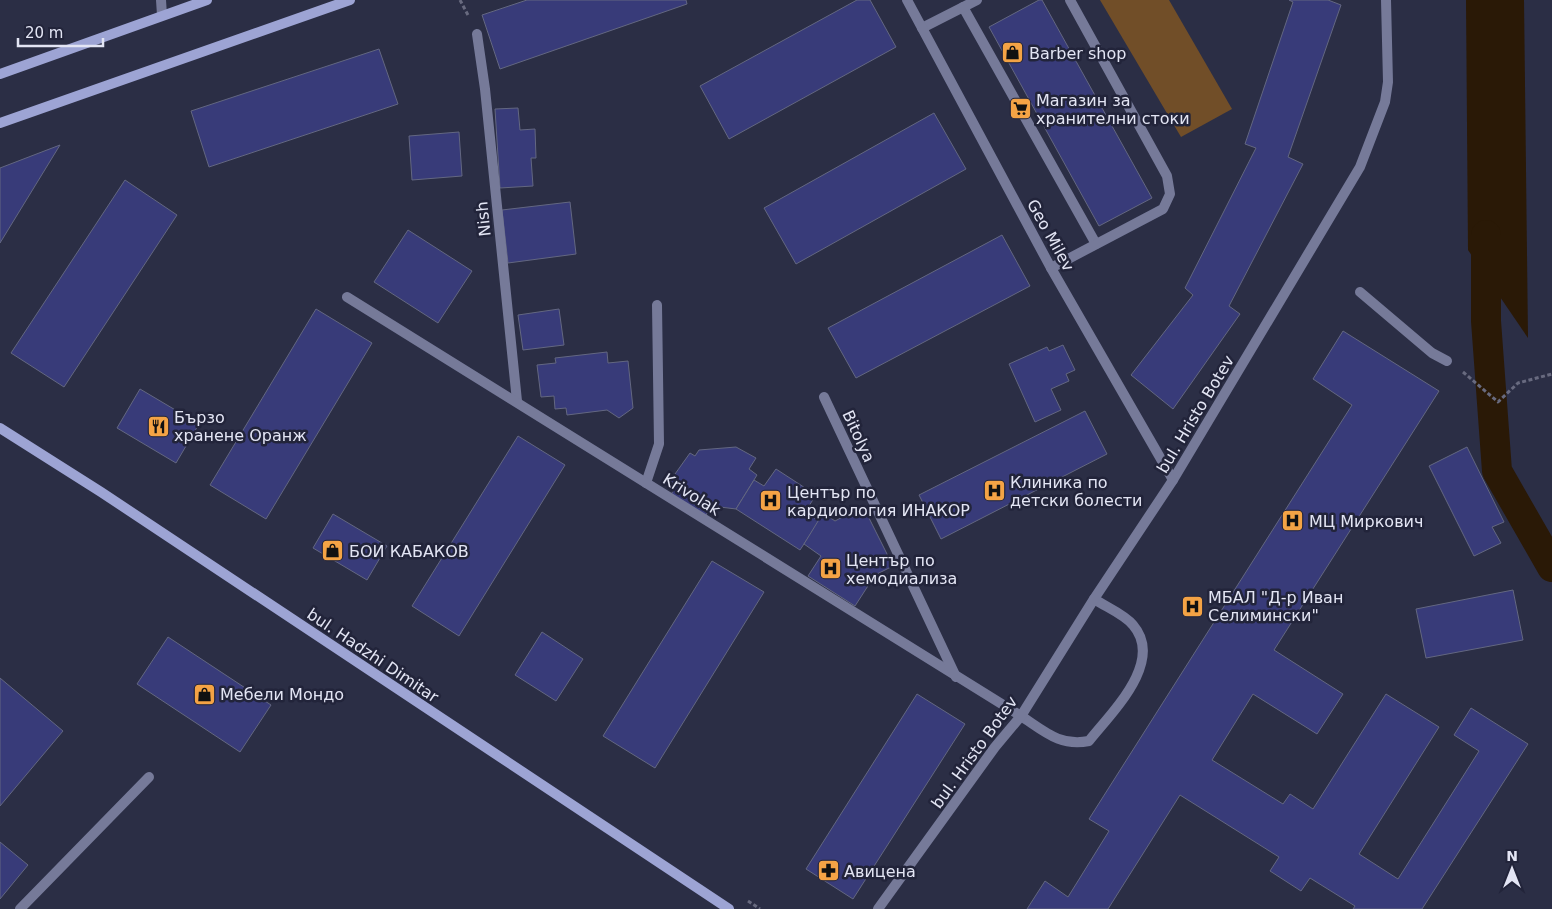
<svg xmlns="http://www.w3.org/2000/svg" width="1552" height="909" font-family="'DejaVu Sans',sans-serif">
<rect width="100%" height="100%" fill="#2b2e45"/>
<polygon fill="#714e28" points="1100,0 1169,0 1232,109 1181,137"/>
<polygon fill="#2a1906" points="1466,0 1524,0 1528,338 1468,250"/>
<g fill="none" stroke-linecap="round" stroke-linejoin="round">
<polyline stroke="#2a1906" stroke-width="30" points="1486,235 1486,321 1497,471 1552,567"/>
</g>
<g fill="#383b79" stroke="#636781">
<polygon points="527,0 686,0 687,4 500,69 482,15"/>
<polygon points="857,0 870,0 896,47 729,139 700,86"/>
<polygon points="1039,0 1042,0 1152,198 1099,226 989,27"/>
<polygon points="1289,0 1328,0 1341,5 1288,157 1303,164 1229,306 1240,314 1173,409 1131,375 1193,295 1185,288 1256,148 1245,144 1293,2"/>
<polygon points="379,49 398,104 209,167 191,111"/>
<polygon points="518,108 520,130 535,129 536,158 531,158 533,186 500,188 495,109"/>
<polygon points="934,113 966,169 796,264 764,208"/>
<polygon points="459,132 462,176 412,180 409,136"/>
<polygon points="60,145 0,243 0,168"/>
<polygon points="125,180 177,215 64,387 11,353"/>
<polygon points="570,202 576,254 508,263 502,210"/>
<polygon points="408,230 472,271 438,323 374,282"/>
<polygon points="1002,235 1030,286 856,378 828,328"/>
<polygon points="316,309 372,343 266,519 210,485"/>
<polygon points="559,309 564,345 523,350 518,315"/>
<polygon points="1343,331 1439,391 1274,650 1343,694 1317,734 1253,694 1212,760 1283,804 1290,794 1313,809 1386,694 1439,727 1359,854 1398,879 1479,751 1454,735 1471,708 1528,744 1422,909 1353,909 1355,906 1310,878 1301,891 1270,871 1279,857 1180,795 1108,909 1027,909 1045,881 1068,897 1109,831 1089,819 1352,405 1313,379"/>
<polygon points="1063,345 1075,370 1066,374 1069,381 1051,389 1061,410 1035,422 1009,364 1047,347 1049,351"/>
<polygon points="607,352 608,363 628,361 633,408 619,418 607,410 567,415 566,408 555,409 554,396 541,397 537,365 556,363 555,358"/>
<polygon points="140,389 199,424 176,463 117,428"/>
<polygon points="1085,411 1107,454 941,539 919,495"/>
<polygon points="518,436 565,465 459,636 412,606"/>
<polygon points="736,447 756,458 749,469 757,475 736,509 712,506 704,518 670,496 677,485 670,481 690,453 695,456 699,450"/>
<polygon points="1467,447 1504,522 1492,527 1501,543 1474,556 1429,466"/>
<polygon points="776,469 816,495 805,512 819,521 800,550 736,509 754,480 764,486"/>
<polygon points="863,506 893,566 875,575 855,606 808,576 821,556 804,544 823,513 835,521"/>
<polygon points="333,514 387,546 367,580 313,548"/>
<polygon points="712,561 764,592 655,768 603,736"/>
<polygon points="1513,590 1523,640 1426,658 1416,609"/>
<polygon points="542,632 583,659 556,701 515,675"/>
<polygon points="168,637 271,705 240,752 137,684"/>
<polygon points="0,678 63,731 0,806"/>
<polygon points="917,694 965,724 853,899 806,869"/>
<polygon points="0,842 28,865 0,899"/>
</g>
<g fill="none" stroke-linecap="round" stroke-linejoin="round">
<g stroke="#686a7f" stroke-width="3" stroke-dasharray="4 2.5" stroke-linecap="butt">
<polyline points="460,0 469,17"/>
<polyline points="1463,372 1498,402 1518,383 1552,374"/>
<polyline points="748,901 760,909"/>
</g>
<g stroke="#767a99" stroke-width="10">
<polyline points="963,7 1096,244"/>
<polyline points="922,28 977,0"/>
<polyline points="1051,268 1163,209 1170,194 1167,176 1070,0"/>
<polyline points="1360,292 1432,353 1447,361"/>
<polyline points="646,483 659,444 657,305"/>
<path d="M1021 716C1044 731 1060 747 1089 741 1111 713 1165 662 1133 625 1124 614 1106 607 1094 599"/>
<polyline points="20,909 149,777"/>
</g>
<g stroke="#767a99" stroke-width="10">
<polyline points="161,0 162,15"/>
<polyline points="907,0 1051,268 1173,480"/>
<polyline points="477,34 485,89 517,401"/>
<polyline points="347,297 1021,716"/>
<polyline points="824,397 956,677"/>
<polyline points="878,909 995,747 1021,716 1094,599 1173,480 1360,167 1385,102 1388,82 1386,0"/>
</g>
<g stroke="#9da4d4" stroke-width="10">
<polyline points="0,74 207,0"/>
<polyline points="0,123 350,0"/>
<polyline points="0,428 101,492 729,909"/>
</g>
</g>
<defs>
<symbol id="shop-square" viewBox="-11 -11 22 22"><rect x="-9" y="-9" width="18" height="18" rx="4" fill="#f4a345" stroke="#22243a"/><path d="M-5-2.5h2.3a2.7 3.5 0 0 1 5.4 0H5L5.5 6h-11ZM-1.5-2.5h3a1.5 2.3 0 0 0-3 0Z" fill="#111"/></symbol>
<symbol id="supermarket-square" viewBox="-11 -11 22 22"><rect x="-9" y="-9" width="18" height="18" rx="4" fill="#f4a345" stroke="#22243a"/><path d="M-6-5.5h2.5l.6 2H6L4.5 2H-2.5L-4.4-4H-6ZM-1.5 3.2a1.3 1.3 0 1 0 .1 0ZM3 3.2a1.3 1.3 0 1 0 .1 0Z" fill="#111"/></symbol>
<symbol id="restaurant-square" viewBox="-11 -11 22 22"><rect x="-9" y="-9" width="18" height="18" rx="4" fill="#f4a345" stroke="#22243a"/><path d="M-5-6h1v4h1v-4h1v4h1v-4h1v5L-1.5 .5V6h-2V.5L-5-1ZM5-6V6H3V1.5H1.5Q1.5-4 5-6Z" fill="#111"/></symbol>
<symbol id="hospital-square" viewBox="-11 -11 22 22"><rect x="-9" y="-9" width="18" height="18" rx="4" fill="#f4a345" stroke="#22243a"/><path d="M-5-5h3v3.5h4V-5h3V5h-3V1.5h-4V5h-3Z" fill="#111"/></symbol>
<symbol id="pharmacy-square" viewBox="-11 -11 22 22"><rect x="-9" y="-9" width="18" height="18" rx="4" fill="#f4a345" stroke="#22243a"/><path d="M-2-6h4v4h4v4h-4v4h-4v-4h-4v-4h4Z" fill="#111"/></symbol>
</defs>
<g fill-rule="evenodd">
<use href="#shop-square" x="1000" y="40" width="25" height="25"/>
<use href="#supermarket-square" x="1008" y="96" width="25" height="25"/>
<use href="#restaurant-square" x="146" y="414" width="25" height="25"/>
<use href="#hospital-square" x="982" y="478" width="25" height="25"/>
<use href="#hospital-square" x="758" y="488" width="25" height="25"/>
<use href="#hospital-square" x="1280" y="508" width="25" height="25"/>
<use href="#shop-square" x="320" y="538" width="25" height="25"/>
<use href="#hospital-square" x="818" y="556" width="25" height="25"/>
<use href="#hospital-square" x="1180" y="594" width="25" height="25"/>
<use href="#shop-square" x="192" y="682" width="25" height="25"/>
<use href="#pharmacy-square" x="816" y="858" width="25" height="25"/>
</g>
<g text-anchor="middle" stroke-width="5" stroke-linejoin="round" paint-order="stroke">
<g font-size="16" fill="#e3e5f4" stroke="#22243a" text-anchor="start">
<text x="1029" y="59">Barber shop</text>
<text x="1036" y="106">Магазин за<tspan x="1036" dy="18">хранителни стоки</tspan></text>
<text x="174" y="423">Бързо<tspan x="174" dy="18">хранене Оранж</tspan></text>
<text x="1010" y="488">Клиника по<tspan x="1010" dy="18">детски болести</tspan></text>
<text x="787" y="498">Център по<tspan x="787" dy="18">кардиология ИНАКОР</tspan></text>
<text x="1309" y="527">МЦ Миркович</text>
<text x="349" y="557">БОИ КАБАКОВ</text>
<text x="846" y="566">Център по<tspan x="846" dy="18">хемодиализа</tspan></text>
<text x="1208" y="603">МБАЛ "Д-р Иван<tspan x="1208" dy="18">Селимински"</tspan></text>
<text x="220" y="700">Мебели Мондо</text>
<text x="844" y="877">Авицена</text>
</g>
<g font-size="16" fill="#e3e5f4" stroke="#22243a">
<text transform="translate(483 219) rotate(-96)" y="6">Nish</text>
<text transform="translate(1051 235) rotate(61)" y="6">Geo Milev</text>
<text transform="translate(1195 414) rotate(-59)" y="6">bul. Hristo Botev</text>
<text transform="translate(859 436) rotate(65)" y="6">Bitolya</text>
<text transform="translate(692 494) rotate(32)" y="6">Krivolak</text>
<text transform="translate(373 655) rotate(34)" y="6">bul. Hadzhi Dimitar</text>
<text transform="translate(974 752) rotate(-54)" y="6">bul. Hristo Botev</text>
</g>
</g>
<g transform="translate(1512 869)" stroke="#22243a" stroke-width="4" paint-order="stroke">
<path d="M0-4L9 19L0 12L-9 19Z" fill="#e3e5f4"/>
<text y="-8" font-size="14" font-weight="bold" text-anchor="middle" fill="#e3e5f4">N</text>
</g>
<path d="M18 38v8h85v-8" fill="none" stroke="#e3e5f4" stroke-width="2.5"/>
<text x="25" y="38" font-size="15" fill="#e3e5f4" stroke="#22243a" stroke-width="4" paint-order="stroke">20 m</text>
</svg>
